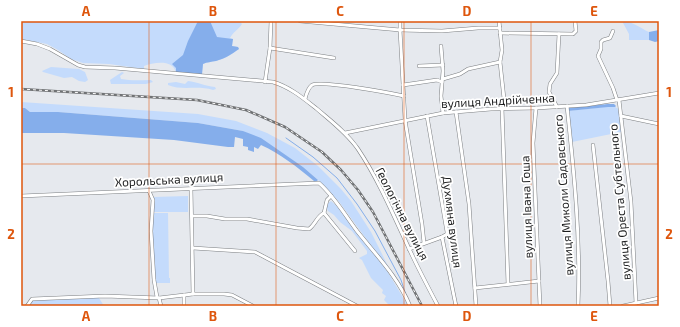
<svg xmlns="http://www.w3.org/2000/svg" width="680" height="327" font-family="'Exo 2',sans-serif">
<rect width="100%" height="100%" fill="#e6e9ee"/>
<g fill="#c4dbfc">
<path d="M21 21H239L242 24C239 29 233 32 230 38L233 39 232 46 238 47 239 49C232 54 224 59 216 61 211 62 207 62 203 64L202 74 176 73C174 59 154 62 144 66V69L109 64 83 63 71 59 58 50 47 44 21 39Z"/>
<path d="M622 21C632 21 640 28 649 32V40H629V34Z"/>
<polygon points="51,67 79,69 85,72 88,80 85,82 79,81 72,77 64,78 43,72 42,71"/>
<path d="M122 72 124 73 120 76 121 79C132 81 141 80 151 80L153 82 146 84H111L110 80Z"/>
<path d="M188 81C197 82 205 86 215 87L216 89 213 90C198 85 182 91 168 85V83L176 82 185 84Z"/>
<polygon points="21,102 198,114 236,121 267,133 295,148 318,166 341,189 351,201 371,232 389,268 383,262 340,203 318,180 303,167 274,148 243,131 198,123 58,112 30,112 25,108 21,108"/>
<polygon points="613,106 619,109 621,132 572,142 568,111"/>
<polygon points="188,196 188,212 153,212 153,197"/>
<path d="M331 201 339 208 386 269 408 306H390L384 300 386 296 382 293 383 290 371 278 362 260 359 258 367 254V251L352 231 340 222 334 215 328 211C326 208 327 203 331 201Z"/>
<polygon points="153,213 168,213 169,278 170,278 170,283 155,283 152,231"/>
<polygon points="81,298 99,298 104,306 28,306 31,301 36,300"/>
</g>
<g fill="#85aeeb">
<path d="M198 21H210L217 37 233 39 232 46 238 47 239 49C232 54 224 59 216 61 211 62 207 62 203 64L202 74 176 73V68L172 64 183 55 188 41Z"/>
<polygon points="659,30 659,41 655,42 649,40 649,32"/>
<polygon points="608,104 614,104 616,106 615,107 608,107 568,111 569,108"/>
<path d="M21 108H25L30 112H58L198 123 243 131 261 138 303 167 318 180 315 183H313L314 181C297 167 281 154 261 145L258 149 254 147V152L248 150V147L243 146V139L235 137 234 147H228L174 140 64 133H21Z"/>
</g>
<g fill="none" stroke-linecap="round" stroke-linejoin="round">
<polyline stroke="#84aeeb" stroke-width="1" points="286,138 313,157 337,178 357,204 375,231 401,280 406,295"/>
<defs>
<g id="minor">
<polyline points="300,21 400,30 442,31 478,28 500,28"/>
<polyline points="400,21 400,30 405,120 422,224 424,243"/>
<polyline points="499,21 502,50 500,62 505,108"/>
<polyline points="613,31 610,38 603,40 601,42 601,49 598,56 613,88 617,100"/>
<polyline points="500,33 573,34 576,31 575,21"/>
<path d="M21 41 37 44 50 49 78 65 85 67 115 68 273 82C290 87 303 98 317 109 331 121 347 133 358 149 380 182 395 219 412 255 420 272 429 289 438 306"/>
<polyline points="441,46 443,71 441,96 443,113"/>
<polyline points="270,48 334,58"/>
<polyline points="419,66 443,65"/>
<polyline points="443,79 460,74 468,69 500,62"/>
<polyline points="265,82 270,48 271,21"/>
<polyline points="403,85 437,80 442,82"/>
<path d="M305 99C306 95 308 88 312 85 321 80 390 93 404 96"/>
<polyline points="619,100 631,202 636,303"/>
<path d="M567 106C574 172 581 240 578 306"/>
<polyline points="557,107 549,92 550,84 557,73 559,34"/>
<polyline points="502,108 508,284"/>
<polyline points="536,108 533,143 540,306"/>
<polyline points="456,112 469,204 476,306"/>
<polyline points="427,116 447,232 447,234 442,237 456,306"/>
<polyline points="621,116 659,124"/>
<polyline points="345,133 443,113 491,109 536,108 586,105 659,93"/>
<polyline points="593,145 608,281 610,306"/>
<polyline points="191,189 193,294"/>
<polyline points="149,191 153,200 151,231 154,280 157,297"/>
<path d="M21 196 319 183C334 196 345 215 357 231 376 255 398 277 410 306"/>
<polyline points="324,213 355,251"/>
<path d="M192 216H207L225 219H247L297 228 309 229C315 225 317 216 324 213L327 200 331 196"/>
<polyline points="193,248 255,252 357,306"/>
<polyline points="409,249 442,237"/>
<polyline points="475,288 539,281"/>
<polyline points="159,298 161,306"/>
<polyline points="27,306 32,299 105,296 159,298 193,294 224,294 232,295 253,306"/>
<polyline points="184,306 184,295"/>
<polyline points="623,306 659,298"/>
</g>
</defs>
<use href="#minor" stroke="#7c7f82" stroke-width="4"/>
<use href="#minor" stroke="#fff" stroke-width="3"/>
<defs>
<polyline id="rail" points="21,89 197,100 246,110 285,127 322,152 341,170 358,190 373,212 422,306"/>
</defs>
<use href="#rail" stroke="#707274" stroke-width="2.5"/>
<use href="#rail" stroke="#fff" stroke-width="1" stroke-dasharray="3" stroke-linecap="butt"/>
</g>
<path fill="none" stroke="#de560d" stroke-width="1" stroke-opacity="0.55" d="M149 21V306M276 21V306M404 21V306M531 21V306M21 164H659"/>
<g text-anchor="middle" stroke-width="3.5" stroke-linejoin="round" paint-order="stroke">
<g font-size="12" fill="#1d1e1f" stroke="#fff">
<text transform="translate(498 101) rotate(-3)" y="4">вулиця Андрійченка</text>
<text transform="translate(169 180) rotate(-3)" y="4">Хорольська вулиця</text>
<text transform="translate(564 195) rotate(-94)" y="4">вулиця Миколи Садовського</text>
<text transform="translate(620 202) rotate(-95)" y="4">вулиця Ореста Субтельного</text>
<text transform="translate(527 207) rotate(-92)" y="4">вулиця Івана Гоша</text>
<text transform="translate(402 214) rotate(63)" y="4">Геологічна вулиця</text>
<text transform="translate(452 222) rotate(83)" y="4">Духмяна вулиця</text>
</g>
</g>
<rect width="680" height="327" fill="none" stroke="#ffffff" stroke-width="44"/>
<rect x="22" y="22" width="636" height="283" fill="none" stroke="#de560d" stroke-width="1.5"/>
<g font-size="13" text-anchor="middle" font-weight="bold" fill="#de560d">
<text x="86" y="16">A</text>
<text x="213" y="16">B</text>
<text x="340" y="16">C</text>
<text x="467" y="16">D</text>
<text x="594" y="16">E</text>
<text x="11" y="97">1</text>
<text x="669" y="97">1</text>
<text x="11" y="239">2</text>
<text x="669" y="239">2</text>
<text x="86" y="321">A</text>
<text x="213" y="321">B</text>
<text x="340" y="321">C</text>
<text x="467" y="321">D</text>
<text x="594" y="321">E</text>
</g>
</svg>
